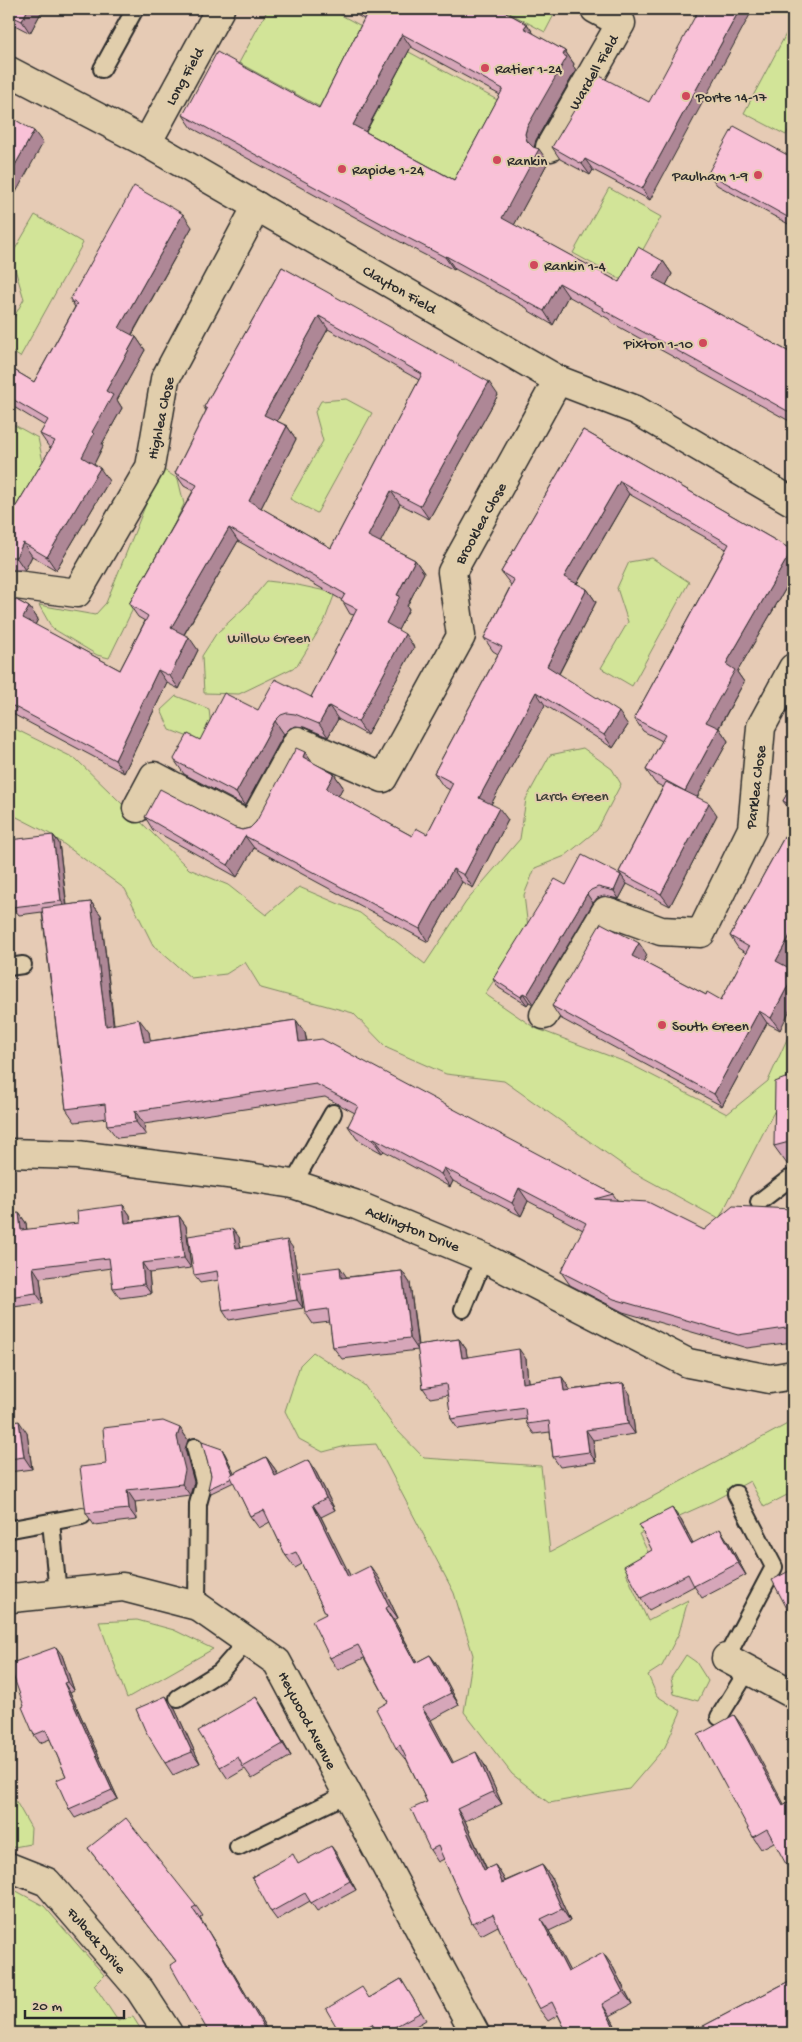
<svg xmlns="http://www.w3.org/2000/svg" width="802" height="2042" font-family="'Gochi Hand',sans-serif">
<rect width="100%" height="100%" fill="#e6cbb5"/>
<filter id="ink" filterUnits="userSpaceOnUse"><feTurbulence type="fractalNoise" baseFrequency=".02" numOctaves="2"/><feDisplacementMap in="SourceGraphic" scale="10" xChannelSelector="R" yChannelSelector="G"/><feConvolveMatrix kernelMatrix="1 2 1 2 8 2 1 2 1" color-interpolation-filters="sRGB"/></filter>
<g filter="url(#ink)">
<g fill="#d2e498" stroke="#7e8862">
<polygon points="268,9 330,9 499,101 456,181 239,63"/>
<polygon points="502,9 557,9 545,32"/>
<polygon points="786,34 793,37 793,121 786,135 744,113"/>
<polygon points="609,188 661,217 625,282 573,253"/>
<polygon points="35,215 83,243 20,357 9,350 9,326 24,299 11,256"/>
<polygon points="346,399 372,413 317,513 290,499 323,441 315,412 321,401"/>
<polygon points="9,422 38,438 43,462 9,524"/>
<polygon points="164,470 178,479 184,504 109,658 97,655 52,628 39,605 95,615 106,603 148,499"/>
<polygon points="652,558 689,582 632,686 601,668 628,622 617,588 629,562"/>
<polygon points="267,581 293,584 335,593 324,622 297,666 239,694 204,693 202,656 216,634 246,606"/>
<polygon points="176,696 209,709 211,728 231,753 170,730 161,710"/>
<polygon points="9,726 76,759 189,869 228,885 266,915 299,887 360,913 425,964 466,902 520,839 526,799 550,755 583,748 612,769 621,784 597,830 565,856 535,868 524,895 528,928 485,994 535,1028 628,1063 727,1114 768,1081 793,1026 793,1090 779,1102 719,1219 633,1172 504,1081 446,1074 387,1048 353,1013 261,988 245,962 226,974 191,978 153,945 125,889 50,834 9,813"/>
<polygon points="313,1352 364,1385 394,1427 424,1458 541,1466 550,1552 793,1421 793,1507 787,1495 764,1507 750,1481 713,1501 639,1534 652,1560 626,1573 648,1621 688,1600 679,1633 662,1666 648,1675 657,1696 681,1711 665,1747 629,1789 549,1803 512,1774 464,1712 473,1655 454,1593 376,1444 346,1446 323,1452 299,1439 285,1411 300,1365"/>
<polygon points="137,1620 174,1630 213,1649 127,1698 99,1622"/>
<polygon points="686,1655 696,1662 708,1681 698,1701 674,1694 671,1678"/>
<polygon points="9,1789 31,1828 30,1844 9,1848"/>
<polygon points="9,1887 44,1906 104,1975 94,1985 118,2021 133,2017 143,2033 9,2033"/>
</g>
<g fill="none" stroke-linecap="round" stroke-linejoin="round">
<defs>
<g id="lane">
<polyline points="102,69 135,9"/>
<polyline points="9,967 23,965"/>
<polyline points="293,1184 333,1113"/>
<polyline points="759,1202 789,1179 793,1180"/>
<polyline points="463,1309 484,1258"/>
<polyline points="195,1447 204,1482 198,1504 197,1606"/>
<polyline points="51,1522 58,1594"/>
<polyline points="12,1529 82,1516"/>
<polyline points="726,1658 774,1567 736,1494"/>
<polyline points="178,1698 220,1672 247,1641"/>
<polyline points="719,1717 748,1670"/>
<polyline points="238,1847 347,1794"/>
</g>
<g id="street">
<polyline points="9,71 147,143 558,380 636,410 793,502"/>
<polyline points="147,143 220,9"/>
<polyline points="550,147 621,23 595,9"/>
<polyline points="9,584 77,593 150,467 165,379 257,206"/>
<polyline points="137,808 154,776 251,827 298,741 383,778 461,636 452,572 558,380"/>
<polyline points="544,1015 606,911 661,931 701,933 752,829 761,727 793,668"/>
<polyline points="9,1153 77,1155 236,1175 293,1184 354,1204 484,1258 688,1363 770,1379 793,1375"/>
<polyline points="9,1597 12,1598 123,1587 197,1606 277,1662 475,2033"/>
<polyline points="726,1658 793,1694"/>
<polyline points="9,1867 47,1882 140,1990 168,2033"/>
</g>
</defs>
<use href="#lane" stroke="#2b2b2b" stroke-width="20"/>
<use href="#street" stroke="#2b2b2b" stroke-width="31"/>
<use href="#lane" stroke="#e1ceac" stroke-width="16"/>
<use href="#street" stroke="#e1ceac" stroke-width="28"/>
</g>
<g fill="#d6a6b9" stroke="#2b2b2b" fill-rule="evenodd">
<polygon points="9,9 43,9 30,33 9,22"/>
<path d="M345 9H500L527 24 534 34 565 51 574 64 573 66 576 70 536 140 534 148 548 162 514 225 619 282 663 261 672 274 666 285 793 354V423L612 323 609 319 568 296 553 325 529 311 527 308 455 269 454 270 419 252 192 128 183 115 319 108 364 19ZM411 47 500 95 454 180 366 132Z"/>
<polygon points="649,102 650,200 593,170 590,175 560,159 552,147"/>
<polygon points="793,158 793,238 789,232 792,226 717,185 708,173"/>
<polygon points="192,227 132,335 136,337 145,350 117,400 122,408 102,444 103,446 94,464 109,481 56,570 32,556 25,570 9,570 9,518 51,448 49,447 40,434 45,426 9,404 9,367 34,382 75,307 70,300"/>
<path d="M282 267 498 395 429 519 400 504 380 542 415 560 424 573 407 606 409 609 398 630 414 647 367 735 338 719 328 737 304 727 296 726 290 728 284 734 245 806 184 774 175 761 200 740 258 710 311 697 354 615 350 614 342 600 238 541 184 635 198 650 179 689 167 683 124 773 9 712V596L29 607 38 619 35 625 120 670 145 621 138 617 129 604 193 491 184 486 175 473 206 411 204 407ZM328 329 419 380 331 548 261 508 296 439 287 426 277 421Z"/>
<polygon points="583,430 792,550 793,552 793,576 737,672 744,682 719,728 728,741 697,797 717,815 670,906 627,884 619,899 604,896 597,898 593,903 533,1004 529,1002 527,1005 499,988 493,979 566,885 621,875 619,872 663,787 655,783 646,770 662,741 643,731 634,718 726,549 629,494 577,584 587,589 596,602 559,674 628,725 613,748 545,705 491,804 508,820 473,888 462,882 428,942 254,848 237,877 153,830 145,817 235,828 242,830 250,828 313,763 334,774 343,787 338,796 412,836 427,834 450,790 443,786 434,773 498,654 493,651 484,638 511,585 501,572"/>
<polygon points="793,783 793,814 792,813 783,801"/>
<polygon points="793,821 793,958 788,967 780,1030 767,1023 722,1106 560,1018 552,1006 647,955 643,962 706,995 721,1000 746,953 738,948 730,936"/>
<polygon points="53,835 59,843 67,905 91,902 101,915 114,1024 149,1032 150,1041 296,1020 305,1033 307,1041 613,1194 617,1200 704,1230 793,1210 793,1342 747,1348 623,1312 570,1285 561,1272 583,1230 528,1201 521,1216 453,1181 450,1187 384,1151 382,1153 357,1139 348,1126 355,1113 325,1097 144,1124 146,1135 117,1138 107,1125 107,1118 75,1122 66,1109 42,912 19,915 13,907"/>
<polygon points="793,1075 793,1163 787,1164 774,1146"/>
<polygon points="123,1205 130,1215 131,1222 179,1216 186,1226 191,1268 149,1273 151,1294 120,1298 113,1288 111,1268 40,1278 43,1303 13,1307 9,1301 9,1297 19,1213 26,1223 27,1230 78,1223"/>
<polygon points="239,1237 240,1247 293,1248 303,1308 229,1320 223,1311 219,1280 200,1283 194,1275"/>
<polygon points="402,1271 410,1283 418,1345 459,1339 466,1349 467,1357 526,1359 528,1382 562,1377 569,1388 569,1390 623,1383 630,1394 635,1434 593,1440 596,1462 560,1467 553,1457 550,1432 534,1434 527,1424 527,1419 458,1429 451,1419 448,1395 430,1398 423,1388 418,1350 342,1359 333,1347 330,1322 313,1324 305,1312 347,1277"/>
<polygon points="9,1423 27,1433 32,1469 9,1472"/>
<polygon points="180,1428 188,1440 185,1449 194,1482 190,1495 135,1502 137,1520 94,1525 86,1513 106,1464"/>
<polygon points="222,1449 225,1454 234,1473 266,1457 275,1469 277,1475 316,1472 335,1510 321,1517 350,1576 379,1578 398,1618 394,1620 417,1662 430,1655 439,1667 459,1705 431,1720 453,1763 484,1764 502,1804 465,1821 487,1869 495,1865 503,1877 505,1881 542,1865 551,1877 570,1921 549,1931 569,1971 612,1965 632,2004 610,2016 619,2033 567,2033 558,2015 548,2021 539,2009 498,1926 481,1935 472,1923 444,1859 438,1862 430,1850 427,1802 406,1758 405,1759 396,1748 388,1702 364,1658 338,1670 330,1658 326,1614 302,1564 295,1568 286,1556 270,1522 259,1528 250,1516 234,1482 211,1493 208,1489"/>
<polygon points="681,1520 693,1543 728,1541 746,1575 702,1598 694,1586 649,1610 641,1598 652,1550"/>
<polygon points="62,1655 74,1690 70,1692 118,1799 75,1818 69,1809 66,1776 50,1739 40,1743 34,1735 24,1706"/>
<polygon points="256,1697 264,1709 291,1756 252,1779 245,1769 228,1779 220,1767"/>
<polygon points="174,1707 200,1763 173,1775 165,1763"/>
<polygon points="743,1727 774,1842 761,1849 753,1837"/>
<polygon points="88,1848 196,1906 203,1916 200,1918 216,1944 269,2033 209,2033 176,1961"/>
<polygon points="337,1854 356,1890 317,1911 310,1901 277,1920 271,1912 300,1863"/>
<polygon points="401,1979 426,2020 404,2033 340,2033 369,1998"/>
<polygon points="793,1979 793,2033 690,2033"/>
</g>
<g fill="#ae8796" stroke="#2b2b2b">
<polygon points="28,9 43,9 30,33 22,21"/>
<polygon points="740,9 753,9 650,200 642,189"/>
<polygon points="527,24 536,37 524,28"/>
<polygon points="402,34 411,47 362,138 353,125"/>
<polygon points="565,51 574,64 573,66 576,70 536,140 534,148 539,149 548,162 511,231 502,218 527,141 525,134 527,127"/>
<polygon points="34,131 43,143 9,205 9,176"/>
<polygon points="585,159 593,170 590,175 582,164"/>
<polygon points="183,214 192,227 128,341 119,328"/>
<polygon points="446,256 455,269 454,270 445,257"/>
<polygon points="663,261 672,274 663,291 653,278"/>
<polygon points="559,283 568,296 553,325 544,311"/>
<polygon points="319,316 328,329 273,428 264,415"/>
<polygon points="136,337 145,350 117,400 122,408 102,444 103,446 91,470 82,457 92,432 106,391"/>
<polygon points="489,382 498,395 429,519 420,506"/>
<polygon points="287,426 296,439 258,514 249,501"/>
<polygon points="100,468 109,481 56,570 47,557"/>
<polygon points="620,481 629,494 573,590 564,577"/>
<polygon points="391,491 400,504 377,549 368,536"/>
<polygon points="229,528 238,541 180,641 171,628"/>
<polygon points="23,543 32,556 25,570 16,557"/>
<polygon points="792,550 793,552 793,576 737,672 744,682 715,734 706,722 726,664"/>
<polygon points="415,560 424,573 407,606 409,609 395,636 386,623 397,595"/>
<polygon points="587,589 596,602 556,679 547,666"/>
<polygon points="29,607 38,619 32,631 23,618"/>
<polygon points="405,634 414,647 367,735 358,722"/>
<polygon points="189,637 198,650 179,689 170,676"/>
<polygon points="158,670 167,683 124,773 115,760"/>
<polygon points="536,692 545,705 488,810 479,798"/>
<polygon points="329,706 338,719 328,737 319,724"/>
<polygon points="619,712 628,725 613,748 604,735"/>
<polygon points="275,721 284,734 245,806 236,793"/>
<polygon points="719,728 728,741 694,803 685,791"/>
<polygon points="305,752 314,765 303,757"/>
<polygon points="334,774 343,787 335,802 326,789"/>
<polygon points="709,803 717,815 670,906 661,894"/>
<polygon points="499,808 508,820 473,888 464,875"/>
<polygon points="53,835 59,843 67,909 61,901"/>
<polygon points="245,836 254,848 237,877 228,865"/>
<polygon points="453,869 462,882 428,942 420,929"/>
<polygon points="621,875 627,884 619,899 614,891"/>
<polygon points="587,894 593,903 533,1004 527,995"/>
<polygon points="91,902 101,915 115,1039 106,1026"/>
<polygon points="793,930 793,958 785,973 776,961"/>
<polygon points="639,943 647,955 640,968 632,956"/>
<polygon points="793,976 793,1004 780,1030 771,1018"/>
<polygon points="523,993 529,1002 527,1005 521,997"/>
<polygon points="759,1011 767,1023 722,1106 714,1094"/>
<polygon points="139,1019 149,1032 153,1055 144,1042"/>
<polygon points="296,1020 305,1033 309,1055 299,1042"/>
<polygon points="135,1111 144,1124 146,1135 136,1122"/>
<polygon points="374,1138 384,1151 382,1153 373,1140"/>
<polygon points="444,1168 453,1181 450,1187 441,1174"/>
<polygon points="519,1188 528,1201 521,1216 512,1203"/>
<polygon points="123,1205 130,1215 132,1233 125,1223"/>
<polygon points="19,1213 26,1223 28,1241 21,1230"/>
<polygon points="179,1216 186,1226 191,1268 184,1258"/>
<polygon points="233,1229 239,1237 242,1256 236,1248"/>
<polygon points="287,1240 293,1248 303,1308 297,1300"/>
<polygon points="142,1263 149,1273 151,1294 144,1284"/>
<polygon points="33,1267 40,1278 43,1303 36,1293"/>
<polygon points="340,1267 348,1279 341,1278"/>
<polygon points="402,1271 410,1283 418,1350 410,1338"/>
<polygon points="459,1339 466,1349 469,1368 462,1358"/>
<polygon points="519,1349 526,1359 529,1393 522,1383"/>
<polygon points="562,1377 569,1388 571,1401 564,1391"/>
<polygon points="623,1383 630,1394 635,1434 628,1424"/>
<polygon points="19,1421 27,1433 32,1469 24,1457"/>
<polygon points="180,1428 188,1440 185,1449 194,1482 190,1495 182,1484 177,1437"/>
<polygon points="586,1430 593,1440 596,1462 589,1452"/>
<polygon points="222,1449 225,1454 238,1480 234,1476"/>
<polygon points="266,1457 275,1469 284,1488 275,1476"/>
<polygon points="308,1460 316,1472 335,1510 326,1498"/>
<polygon points="127,1490 135,1502 137,1520 129,1509"/>
<polygon points="313,1505 321,1517 357,1589 348,1577"/>
<polygon points="672,1508 681,1520 699,1556 691,1544"/>
<polygon points="720,1529 728,1541 746,1575 738,1563"/>
<polygon points="370,1566 379,1578 398,1618 389,1606"/>
<polygon points="386,1608 394,1620 423,1675 415,1663"/>
<polygon points="56,1647 62,1655 74,1690 68,1682"/>
<polygon points="430,1655 439,1667 459,1705 451,1693"/>
<polygon points="64,1683 70,1692 118,1799 112,1790"/>
<polygon points="166,1696 174,1707 200,1763 192,1752"/>
<polygon points="256,1697 264,1709 291,1756 283,1744"/>
<polygon points="422,1708 431,1720 460,1775 452,1763"/>
<polygon points="734,1715 743,1727 791,1817 783,1805"/>
<polygon points="476,1752 484,1764 502,1804 493,1792"/>
<polygon points="457,1809 465,1821 492,1882 484,1870"/>
<polygon points="331,1846 337,1854 356,1890 350,1881"/>
<polygon points="495,1865 503,1877 511,1894 502,1883"/>
<polygon points="542,1865 551,1877 570,1921 562,1909"/>
<polygon points="192,1908 216,1944 269,2033 267,2033"/>
<polygon points="541,1919 549,1931 576,1983 568,1972"/>
<polygon points="603,1953 612,1965 632,2004 623,1992"/>
<polygon points="602,2004 610,2016 619,2033 617,2033"/>
</g>
<g fill="#f9c1d7" stroke="#2b2b2b" fill-rule="evenodd">
<polygon points="9,9 28,9 22,21 9,15"/>
<path d="M359 9H500L527 24 524 28 565 51 563 55 567 57 527 127 525 134 527 141 533 147 539 149 502 218 619 282 638 247 663 261 653 278 793 354V414L603 310 604 308 559 283 544 311 520 298V297L446 256 445 257 410 239 183 115 217 52 319 108 367 13ZM402 34 503 89 454 180 353 125Z"/>
<polygon points="699,9 740,9 642,189 585,159 582,164 552,147 596,74 649,102"/>
<polygon points="9,116 34,131 9,176"/>
<polygon points="734,126 793,158 793,220 708,173"/>
<polygon points="134,186 183,214 119,328 136,337 106,391 113,395 92,432 94,434 82,457 100,468 47,557 23,543 16,557 9,557 9,518 55,441 40,434 48,420 9,397 9,367 34,382 77,304 70,300"/>
<polygon points="793,224 793,234 789,232"/>
<path d="M282 267 489 382 420 506 391 491 368 536 415 560 397 595 400 596 386 623 405 634 358 722 329 706 319 724 295 714 287 713 281 715 275 721 236 793 175 761 174 759 188 734 200 740 224 693 258 710 275 679 313 698 311 697 357 609 341 601 345 594 229 528 171 628 189 637 170 676 158 670 115 760 9 704V596L29 607 23 618 120 670 148 616 129 604 197 485 175 473 207 409 204 407ZM319 316 422 374 331 548 249 501 287 426 264 415Z"/>
<polygon points="583,430 792,550 726,664 735,670 706,722 719,728 685,791 646,770 665,735 634,718 729,544 620,481 564,577 587,589 547,666 619,712 604,735 536,692 479,798 499,808 464,875 453,869 420,929 245,836 228,865 145,817 160,789 235,828 242,830 250,828 256,822 296,748 305,752 303,757 334,774 326,789 412,836 416,828 427,834 453,783 434,773 502,647 484,638 514,580 501,572"/>
<polygon points="666,782 709,803 661,894 619,872"/>
<polygon points="793,783 793,806 783,801"/>
<polygon points="793,821 793,930 776,961 793,970 793,976 771,1018 759,1011 714,1094 552,1006 601,923 639,943 632,956 706,995 707,992 721,1000 749,947 730,936"/>
<polygon points="53,835 61,901 13,907 9,873 9,840"/>
<polygon points="582,855 621,875 614,891 598,887 591,890 587,894 527,995 523,993 521,997 493,979 555,879 566,885"/>
<polygon points="91,902 106,1026 139,1019 144,1042 296,1020 299,1042 322,1039 613,1194 595,1199 648,1202 704,1230 733,1206 791,1209 793,1210 793,1327 738,1335 614,1299 561,1272 586,1223 519,1188 512,1203 444,1168 441,1174 374,1138 373,1140 348,1126 358,1106 316,1084 135,1111 136,1122 107,1125 105,1104 66,1109 42,908"/>
<polygon points="793,1075 793,1141 774,1146 775,1082"/>
<polygon points="123,1205 125,1223 179,1216 184,1258 142,1263 144,1284 113,1288 109,1258 33,1267 36,1293 9,1297 9,1214 19,1213 21,1230 78,1223 77,1211"/>
<polygon points="233,1229 236,1248 287,1240 297,1300 223,1311 217,1271 194,1275 188,1236"/>
<polygon points="340,1267 341,1278 402,1271 410,1338 333,1347 328,1309 305,1312 299,1272"/>
<polygon points="459,1339 462,1358 519,1349 522,1383 562,1377 564,1391 623,1383 628,1424 586,1430 589,1452 553,1457 549,1421 527,1424 525,1408 451,1419 446,1384 423,1388 417,1345"/>
<polygon points="19,1421 24,1457 9,1459 9,1423"/>
<polygon points="163,1421 180,1428 177,1437 185,1470 182,1484 127,1490 129,1509 86,1513 80,1467 106,1464 103,1428"/>
<polygon points="202,1442 222,1449 233,1474 230,1475 232,1478 208,1489 211,1475"/>
<polygon points="266,1457 275,1476 308,1460 326,1498 313,1505 348,1577 370,1566 389,1606 386,1608 415,1663 430,1655 451,1693 422,1708 452,1763 476,1752 493,1792 457,1809 484,1870 495,1865 502,1883 542,1865 562,1909 541,1919 568,1972 603,1953 623,1992 602,2004 617,2033 567,2033 552,2002 539,2009 515,1965 493,1914 472,1923 438,1846 430,1850 411,1809 427,1802 400,1745 396,1748 376,1709 388,1702 358,1645 330,1658 312,1621 326,1614 296,1552 286,1556 264,1510 250,1516 230,1475"/>
<polygon points="672,1508 691,1544 720,1529 738,1563 694,1586 688,1574 641,1598 624,1566 652,1550 639,1525"/>
<polygon points="793,1569 793,1615 791,1616 772,1580"/>
<polygon points="56,1647 68,1682 64,1683 112,1790 69,1809 56,1780 66,1776 46,1730 34,1735 22,1707 24,1706 9,1664"/>
<polygon points="166,1696 192,1752 165,1763 145,1730 136,1709"/>
<polygon points="256,1697 283,1744 243,1767 238,1757 220,1767 198,1731"/>
<polygon points="734,1715 783,1805 793,1799 793,1877 767,1829 753,1837 698,1735"/>
<polygon points="126,1818 196,1906 192,1908 209,1933 267,2033 209,2033 170,1965 176,1961 88,1848"/>
<polygon points="331,1846 350,1881 311,1903 305,1893 271,1912 252,1877 293,1854 298,1864"/>
<polygon points="401,1979 421,2012 384,2033 378,2033 372,2024 357,2033 340,2033 326,2009 362,1987 369,1998"/>
<polygon points="793,1979 793,2027 780,2033 690,2033"/>
</g>
</g>
<g fill="#d1495b" stroke="#e1ceac" stroke-width="2">
<circle cx="485" cy="68" r="5"/>
<circle cx="686" cy="96" r="5"/>
<circle cx="497" cy="160" r="5"/>
<circle cx="342" cy="169" r="5"/>
<circle cx="758" cy="175" r="5"/>
<circle cx="534" cy="265" r="5"/>
<circle cx="703" cy="343" r="5"/>
<circle cx="662" cy="1025" r="5"/>
</g>
<g text-anchor="middle" stroke-width="4" stroke-linejoin="round" paint-order="stroke">
<g font-size="15" fill="#2b2b2b" stroke="#e1ceac" text-anchor="start">
<text x="495" y="73">Ratier 1-24</text>
<text x="696" y="101">Porte 14-17</text>
<text x="507" y="165">Rankin</text>
<text x="352" y="174">Rapide 1-24</text>
<text x="748" y="180" text-anchor="end">Paulham 1-9</text>
<text x="544" y="270">Rankin 1-4</text>
<text x="693" y="348" text-anchor="end">Pixton 1-10</text>
<text x="672" y="1030">South Green</text>
</g>
<g font-size="15" fill="#2b2b2b" stroke="#e1ceac">
<text transform="translate(593 72) rotate(-60)" y="5">Wardell Field</text>
<text transform="translate(184 76) rotate(-61)" y="5">Long Field</text>
<text transform="translate(400 289) rotate(30)" y="5">Clayton Field</text>
<text transform="translate(160 418) rotate(-78)" y="5">Highlea Close</text>
<text transform="translate(480 523) rotate(-61)" y="5">Brooklea Close</text>
<text transform="translate(755 787) rotate(-83)" y="5">Parklea Close</text>
<text transform="translate(413 1228) rotate(22)" y="5">Acklington Drive</text>
<text transform="translate(308 1720) rotate(62)" y="5">Heywood Avenue</text>
<text transform="translate(97 1940) rotate(49)" y="5">Fulbeck Drive</text>
</g>
<g font-size="15" fill="#3c3e36" stroke="#e1ceac">
<text x="269" y="642">Willow Green</text>
<text x="572" y="800">Larch Green</text>
</g>
</g>
<rect width="802" height="2042" fill="none" stroke="#e1ceac" stroke-width="30"/>
<rect x="15" y="15" width="772" height="2012" fill="none" stroke="#2b2b2b" stroke-width="2" filter="url(#ink)"/>
<path d="M25 2010v8h99v-8" fill="none" stroke="#2b2b2b" stroke-width="2.5"/>
<text x="32" y="2010" font-size="15" fill="#2b2b2b" stroke="#e1ceac" stroke-width="4" paint-order="stroke">20 m</text>
</svg>
